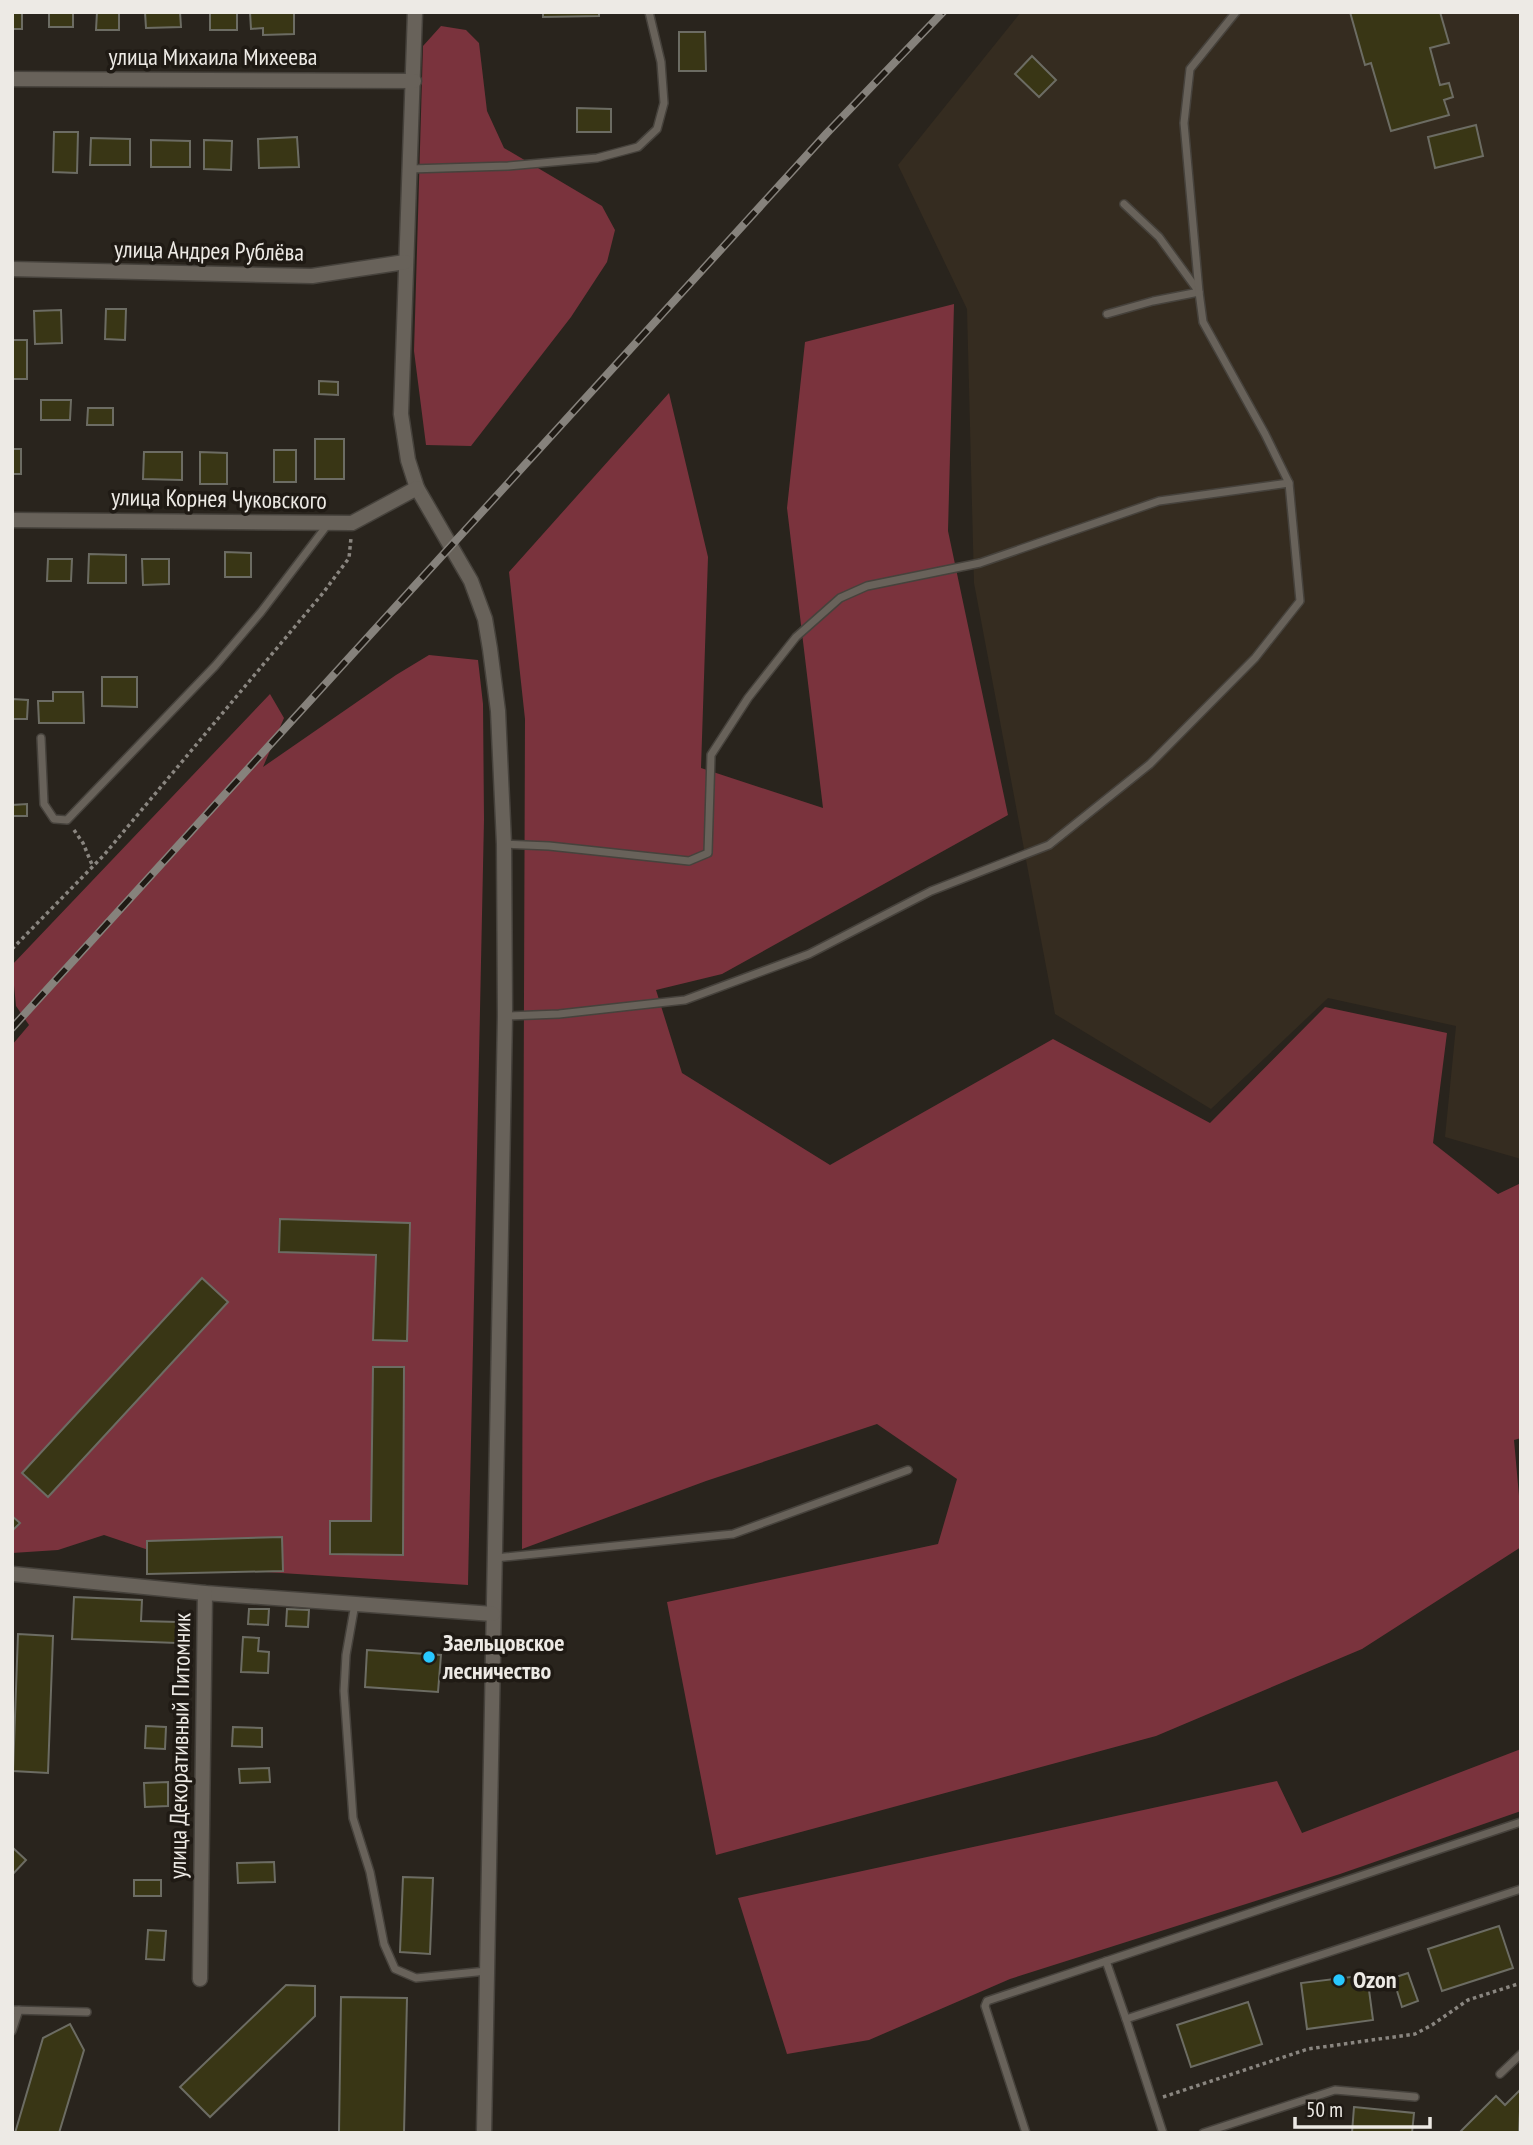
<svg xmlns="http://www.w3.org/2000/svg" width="1533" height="2145" font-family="'PT Sans Narrow',sans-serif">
<rect width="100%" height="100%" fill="#29241d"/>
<polygon fill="#352c20" points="1021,12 1521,12 1521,1159 1445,1137 1456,1026 1328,998 1211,1109 1055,1014 974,583 967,309 898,165"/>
<g fill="#7a333d">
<polygon points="441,26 466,30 479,43 487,111 504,148 602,206 615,230 607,262 571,317 471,446 426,445 414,351 423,46"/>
<polygon points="954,304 948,531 1008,815 722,974 656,990 682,1073 830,1165 1053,1039 1210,1123 1325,1007 1447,1033 1433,1143 1498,1194 1521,1183 1521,1438 1514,1440 1521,1518 1521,1547 1362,1649 1156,1736 716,1855 667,1602 938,1544 957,1479 877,1424 706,1481 522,1549 525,719 509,572 669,393 708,557 701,768 823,808 787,508 805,342"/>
<polygon points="429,655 478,660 483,704 484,819 468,1585 202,1568 104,1535 58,1550 12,1553 12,1045 29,1025 16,1006 12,965 270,694 284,718 263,767 396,675"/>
<polygon points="1521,1749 1521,1811 1340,1874 1010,1979 869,2040 787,2054 738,1898 1277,1781 1302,1833"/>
</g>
<g fill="#393615" stroke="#6c6c63" stroke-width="2">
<rect x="12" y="12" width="10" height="17"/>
<rect x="49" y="12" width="24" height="15"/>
<polygon points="97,12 119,12 119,30 96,30"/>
<polygon points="145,12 180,12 181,27 146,28"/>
<rect x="210" y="12" width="27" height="18"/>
<polygon points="250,12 294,12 294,34 263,35 263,28 251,29"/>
<polygon points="543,12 599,12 599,16 543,17"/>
<polygon points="1350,12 1440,12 1449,43 1430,48 1440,85 1449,83 1453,97 1444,100 1449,115 1391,131 1371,63 1365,65"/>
<polygon points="679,32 705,32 706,71 679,71"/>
<polygon points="1032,56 1056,80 1039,97 1015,74"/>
<polygon points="577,108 611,109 611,132 577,132"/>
<polygon points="1476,125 1483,156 1435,168 1428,137"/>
<polygon points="54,132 78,132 77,173 53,172"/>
<polygon points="297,137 299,167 259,168 258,139"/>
<polygon points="91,138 130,139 130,165 90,165"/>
<polygon points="151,140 190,141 190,167 151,167"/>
<polygon points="204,140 232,141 231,170 204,169"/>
<polygon points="106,309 126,309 125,340 105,339"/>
<polygon points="61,310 62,343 35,344 34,311"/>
<rect x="12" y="340" width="15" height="39"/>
<polygon points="319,381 338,382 338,395 319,394"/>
<polygon points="41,400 71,400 70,420 41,420"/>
<polygon points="88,408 113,408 113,425 87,425"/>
<rect x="315" y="439" width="29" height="40"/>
<rect x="12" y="449" width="9" height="25"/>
<rect x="274" y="450" width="22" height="32"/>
<polygon points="144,452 182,452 182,480 143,479"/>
<polygon points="200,452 227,453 227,484 200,484"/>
<polygon points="225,552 251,553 251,577 225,577"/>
<polygon points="89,554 126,555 126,583 88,583"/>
<polygon points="48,559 72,559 71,581 47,581"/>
<polygon points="142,559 169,559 169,584 143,585"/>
<polygon points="102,677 137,677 137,707 102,706"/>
<polygon points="53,692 83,692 84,723 39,723 38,701 53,701"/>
<polygon points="12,699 28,700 27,719 12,719"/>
<polygon points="27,804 27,816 12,816 12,805"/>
<polygon points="280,1219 410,1223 407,1341 373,1340 376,1255 279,1252"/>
<polygon points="202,1278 228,1302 48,1497 22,1473"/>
<polygon points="373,1367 404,1367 403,1555 330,1554 330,1521 371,1521"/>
<polygon points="12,1516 20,1523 12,1531"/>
<polygon points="282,1537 283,1571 147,1574 147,1541"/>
<polygon points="74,1597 142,1600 141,1621 178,1622 177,1643 72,1639"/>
<polygon points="249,1609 269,1609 268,1625 248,1624"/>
<polygon points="287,1609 309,1610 308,1627 286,1626"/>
<polygon points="18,1634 53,1636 48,1773 13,1771"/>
<polygon points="243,1637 259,1638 258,1651 269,1652 268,1673 241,1672"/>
<polygon points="367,1650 441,1655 438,1692 365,1687"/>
<polygon points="146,1726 166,1727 165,1749 145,1748"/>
<polygon points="233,1727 262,1728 262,1747 232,1746"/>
<polygon points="269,1768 270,1782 240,1783 239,1769"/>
<polygon points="168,1782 168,1806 145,1807 144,1783"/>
<polygon points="12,1847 26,1860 12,1875"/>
<polygon points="274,1862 275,1882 238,1883 237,1863"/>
<polygon points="403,1877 433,1878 430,1954 400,1952"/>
<rect x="134" y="1880" width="27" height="16"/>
<polygon points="1499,1926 1513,1968 1442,1991 1428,1949"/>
<polygon points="148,1930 166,1931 164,1960 146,1959"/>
<polygon points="1408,1973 1418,2001 1402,2007 1393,1978"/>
<polygon points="1367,1975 1373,2020 1307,2029 1301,1983"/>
<polygon points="286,1985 315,1986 315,2016 210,2117 180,2087"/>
<polygon points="341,1997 407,1998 404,2133 339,2133"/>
<polygon points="1248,2002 1262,2044 1191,2067 1177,2025"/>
<polygon points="70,2024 84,2050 59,2133 15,2133 43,2038"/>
<polygon points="1521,2089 1519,2133 1459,2133 1496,2096 1505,2105"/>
<polygon points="1354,2107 1414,2113 1412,2133 1352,2133"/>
</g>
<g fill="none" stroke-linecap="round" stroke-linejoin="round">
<defs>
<g id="service">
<polyline points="410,169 508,166 597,158 638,147 657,129 664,103 661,62 649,12"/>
<polyline points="1107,314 1153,301 1199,292 1159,237 1124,204"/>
<polyline points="41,738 44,804 54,819 67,820 215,666 261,612 328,524"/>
<polyline points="504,844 549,846 689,861 708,853 711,755 748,698 796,637 840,598 867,586 980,563 1159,501 1289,483"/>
<polyline points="505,1016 559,1014 685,1000 809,954 931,891 1049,845 1150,764 1255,658 1300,601 1289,483 1265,434 1203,322 1199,292 1184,123 1190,69 1236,12"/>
<polyline points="495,1558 733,1534 908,1470"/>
<polyline points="355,1604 346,1655 344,1691 353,1818 370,1872 384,1944 395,1969 416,1978 487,1971"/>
<polyline points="1106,1961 1126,2019"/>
<polyline points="12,2010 87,2012"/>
<polyline points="12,2031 19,2010"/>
<polyline points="1500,2074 1521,2054"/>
<polyline points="1026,2133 985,2006 987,2001 1521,1822"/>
<polyline points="1163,2133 1126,2019 1521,1889"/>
<polyline points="1203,2133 1335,2090 1415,2097"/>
</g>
<g id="minor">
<polyline points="415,12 401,414 408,460 417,488 471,581 485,619 490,649 498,711 504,844 505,1016 484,2133"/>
<polyline points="12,79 414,81"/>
<polyline points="12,269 312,276 405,262"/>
<polyline points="12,520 352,523 417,488"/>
<polyline points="13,1574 205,1593 493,1614"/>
<polyline points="200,1979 205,1593"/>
</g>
</defs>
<use href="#service" stroke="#46423c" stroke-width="10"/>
<use href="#minor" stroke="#46423c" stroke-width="17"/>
<g stroke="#8a8680" stroke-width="3.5" stroke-dasharray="3.5 3.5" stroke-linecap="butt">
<polyline points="74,830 83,843 93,867"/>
<polyline points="12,949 104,855 323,593 349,558 351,538"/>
<polyline points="1163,2097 1308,2049 1415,2034 1432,2025 1468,2000 1521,1983"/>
</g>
<use href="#service" stroke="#68625a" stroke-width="7"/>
<use href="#minor" stroke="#68625a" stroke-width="14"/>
<defs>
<polyline id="rail" points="12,1028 827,133 943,12"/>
</defs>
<use href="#rail" stroke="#86827c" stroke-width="8"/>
<use href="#rail" stroke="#1f1a14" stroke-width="5" stroke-dasharray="16" stroke-linecap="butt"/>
</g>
<g fill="#28c8ff" stroke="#1f1a14" stroke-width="2.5">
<circle cx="429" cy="1657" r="7"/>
<circle cx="1339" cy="1980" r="7"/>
</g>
<g text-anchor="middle" stroke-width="7" stroke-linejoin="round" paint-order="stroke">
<g font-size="24" fill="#edeae5" stroke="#1f1a14">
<text x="213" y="65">улица Михаила Михеева</text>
<text transform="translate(209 251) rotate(1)" y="8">улица Андрея Рублёва</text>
<text transform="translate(219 499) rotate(1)" y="8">улица Корнея Чуковского</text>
<text transform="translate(180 1746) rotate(-89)" y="8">улица Декоративный Питомник</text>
</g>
<g font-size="24" font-weight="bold" fill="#edeae5" stroke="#1f1a14" text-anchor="start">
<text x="443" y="1651">Заельцовское<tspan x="443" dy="28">лесничество</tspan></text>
<text x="1353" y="1988">Ozon</text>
</g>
</g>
<rect width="1533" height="2145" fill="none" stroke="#edeae5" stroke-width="28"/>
<path d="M1295 2117v10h135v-10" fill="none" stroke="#edeae5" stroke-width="3.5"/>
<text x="1306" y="2117" font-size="21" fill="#edeae5" stroke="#1f1a14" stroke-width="5" paint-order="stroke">50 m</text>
</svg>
